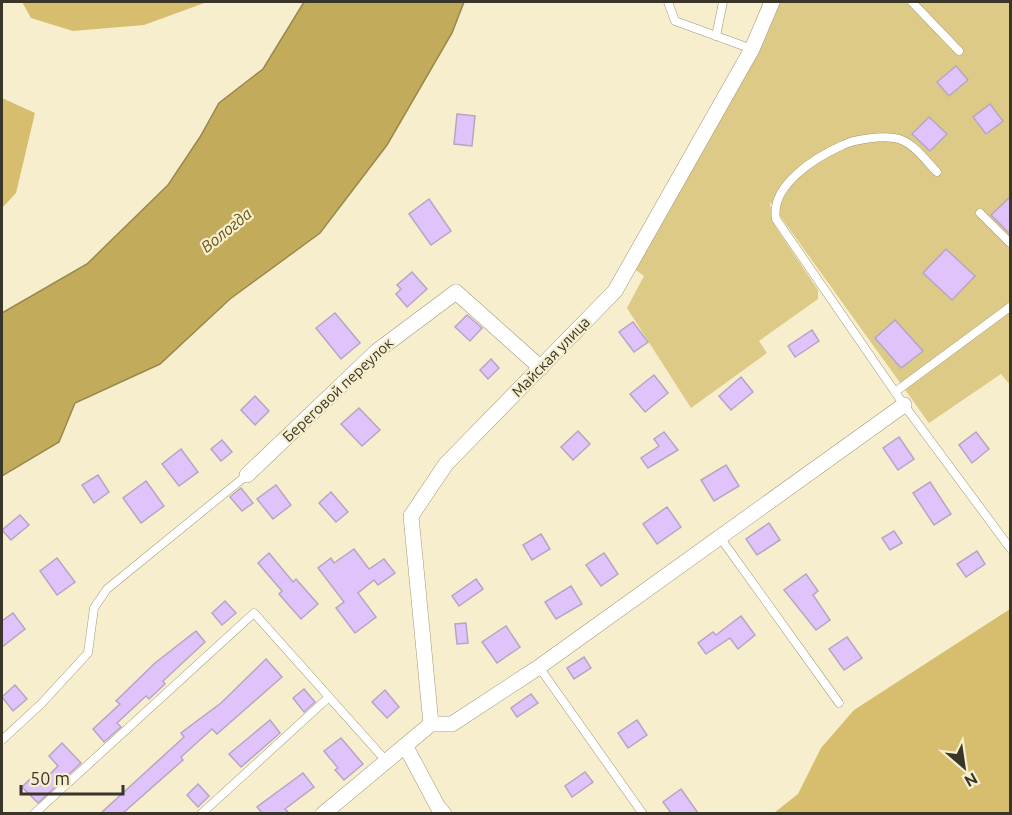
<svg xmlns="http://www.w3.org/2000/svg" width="1012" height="815" font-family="Ubuntu,sans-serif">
<rect width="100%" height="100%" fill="#f7eecd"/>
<polygon fill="#ddca87" points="777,2 1010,2 1010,385 1001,374 929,423 770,202 772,220 777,229 818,290 818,299 759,341 767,353 691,408 627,308 644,276 633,268"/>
<g fill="#d6be6e">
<polygon points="22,2 207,2 144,25 73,31 31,18"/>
<polygon points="2,98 35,113 16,193 2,208"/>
<polygon points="1010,609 1010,813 774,813 798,794 821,748 854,710"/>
</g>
<polygon fill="#c2ac5b" stroke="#99884c" stroke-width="1.5" points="304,2 464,2 452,33 387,145 320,233 230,299 160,364 75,403 59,442 2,476 2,313 87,264 168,185 200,137 219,103 263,69"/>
<g fill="#e1c3fc" stroke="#b5a6c4" stroke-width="1.5">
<polygon points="956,66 968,80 949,96 937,82"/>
<polygon points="990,104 1003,121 986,134 973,117"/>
<polygon points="457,114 475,116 472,146 454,144"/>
<polygon points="929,117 947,134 930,151 912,134"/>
<polygon points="1011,196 1011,235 991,215"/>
<polygon points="429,199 451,231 431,245 409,214"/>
<polygon points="946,249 975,276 952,300 923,273"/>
<polygon points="412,272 427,289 407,307 396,294 401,289 397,285"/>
<polygon points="335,313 360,343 341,359 316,328"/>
<polygon points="467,315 482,328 470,341 455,327"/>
<polygon points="895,320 923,351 901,368 875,338"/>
<polygon points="633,322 648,342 634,352 619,332"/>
<polygon points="812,330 819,341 795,357 788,346"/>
<polygon points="491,359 499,368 488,379 480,370"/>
<polygon points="654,375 668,393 645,412 630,394"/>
<polygon points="741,377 753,392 731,410 719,396"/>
<polygon points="255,396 269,411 255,425 241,410"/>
<polygon points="359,408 380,430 362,446 341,424"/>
<polygon points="578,431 590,444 573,460 561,447"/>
<polygon points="664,432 678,450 648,468 641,458 659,446 654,439"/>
<polygon points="976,432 989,449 972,463 959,445"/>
<polygon points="899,437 914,459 898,470 883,448"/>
<polygon points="222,440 232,452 221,461 211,449"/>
<polygon points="181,449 198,472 179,486 162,464"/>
<polygon points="726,465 739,486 714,501 701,480"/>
<polygon points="98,475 109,492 94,503 82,485"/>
<polygon points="146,481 164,506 141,523 123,498"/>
<polygon points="930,482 951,514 934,525 913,493"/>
<polygon points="276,485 291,505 273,519 257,499"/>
<polygon points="241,488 253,503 242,511 230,497"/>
<polygon points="331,492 348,512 336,522 319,503"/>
<polygon points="667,507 681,527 657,544 643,524"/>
<polygon points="20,515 29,525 11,540 2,530"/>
<polygon points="769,523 780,540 757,555 746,539"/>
<polygon points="894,531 902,543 890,550 882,538"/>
<polygon points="541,534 550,549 532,560 523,545"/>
<polygon points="354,549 369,569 384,559 395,573 378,585 374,580 358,593 376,617 355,633 336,608 344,602 318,568 331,558 334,563"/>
<polygon points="977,551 985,564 966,577 957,564"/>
<polygon points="269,553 293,582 296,579 318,604 301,619 279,594 282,591 258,563"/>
<polygon points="604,553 618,574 601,586 586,565"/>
<polygon points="57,558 75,582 57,595 40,571"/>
<polygon points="806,574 818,591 813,595 830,620 816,630 784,590"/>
<polygon points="476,579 483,589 459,606 452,596"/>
<polygon points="571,586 582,604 556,619 545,602"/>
<polygon points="225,601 236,613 222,625 212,613"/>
<polygon points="13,613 25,629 2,647 2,621"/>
<polygon points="741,616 755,635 738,649 730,638 706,654 698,643 713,632 716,635"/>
<polygon points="466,623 468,643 457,644 455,624"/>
<polygon points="506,626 520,647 497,663 482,642"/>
<polygon points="196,631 205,642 163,681 165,684 149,699 146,696 117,723 121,727 104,742 93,729 120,704 116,701 155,663"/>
<polygon points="847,637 862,658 844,670 829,649"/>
<polygon points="584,657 591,668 574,679 567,668"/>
<polygon points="266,659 282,677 217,734 212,729 181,757 183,760 123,813 101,813 184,737 181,733 221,703"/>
<polygon points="15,685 27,699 13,711 2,697"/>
<polygon points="304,689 315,702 304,712 293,698"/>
<polygon points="385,690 399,707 387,718 372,702"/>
<polygon points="531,694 538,703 517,717 511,708"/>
<polygon points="270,720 280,733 241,767 229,754"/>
<polygon points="637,720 647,735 628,748 618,733"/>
<polygon points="341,738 363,764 344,780 335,770 338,768 324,751"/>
<polygon points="62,743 81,763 38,803 22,787 34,775 41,783 58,766 49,756"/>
<polygon points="585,772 593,782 572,797 565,786"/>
<polygon points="303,773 314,787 285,809 289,813 262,813 257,807"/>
<polygon points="198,784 209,796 198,807 187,795"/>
<polygon points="681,789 698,813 671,813 663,802"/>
</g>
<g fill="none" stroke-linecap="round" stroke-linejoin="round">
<defs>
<g id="service">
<polyline points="668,2 675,21 752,49"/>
<polyline points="912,2 959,51"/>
<polyline points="716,36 723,2"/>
<path d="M937 172C925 160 912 140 894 138 881 136 855 139 843 145 816 157 770 185 776 219L904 405 1010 548"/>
<polyline points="980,213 1010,243"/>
<polyline points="895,392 1010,307"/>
<polyline points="719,536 839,703"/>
<polyline points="539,667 643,814"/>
<polyline points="2,740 41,704 88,653 94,608 107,589 247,475"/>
<polyline points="34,814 254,613 387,762"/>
<polyline points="201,814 329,697"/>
</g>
<g id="minor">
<polyline points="247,475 377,351 456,292 541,368"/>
<polyline points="431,724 411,516 446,464 615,291 752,49 772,2"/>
<polyline points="406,747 438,807 444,814"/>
<polyline points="323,814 431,724 452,724 539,667 904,405"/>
</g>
</defs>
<use href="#service" stroke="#a19879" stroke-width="9"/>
<use href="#minor" stroke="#a19879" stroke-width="16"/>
<use href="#service" stroke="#fff" stroke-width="8"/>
<use href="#minor" stroke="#fff" stroke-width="15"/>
</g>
<g text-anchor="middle" stroke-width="4.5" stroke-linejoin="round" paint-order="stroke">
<g font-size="15" fill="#393528" stroke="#f7eecd">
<text transform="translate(551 357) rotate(-46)" y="5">Майская улица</text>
<text transform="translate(338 390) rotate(-43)" y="5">Береговой переулок</text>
</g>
<g font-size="16" font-style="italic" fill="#655518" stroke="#f7eecd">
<text transform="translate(226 230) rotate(-39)" y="6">Вологда</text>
</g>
</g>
<rect width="1012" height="815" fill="none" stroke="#393528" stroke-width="6"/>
<g transform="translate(964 767) rotate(151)" stroke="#f7eecd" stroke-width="4.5" paint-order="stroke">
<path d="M0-4.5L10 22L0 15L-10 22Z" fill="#393528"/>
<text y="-9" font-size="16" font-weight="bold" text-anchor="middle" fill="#393528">N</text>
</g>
<path d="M21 785v9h102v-9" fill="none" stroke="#393528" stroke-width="3"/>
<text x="30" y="785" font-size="18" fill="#393528" stroke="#f7eecd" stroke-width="4.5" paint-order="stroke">50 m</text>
</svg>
